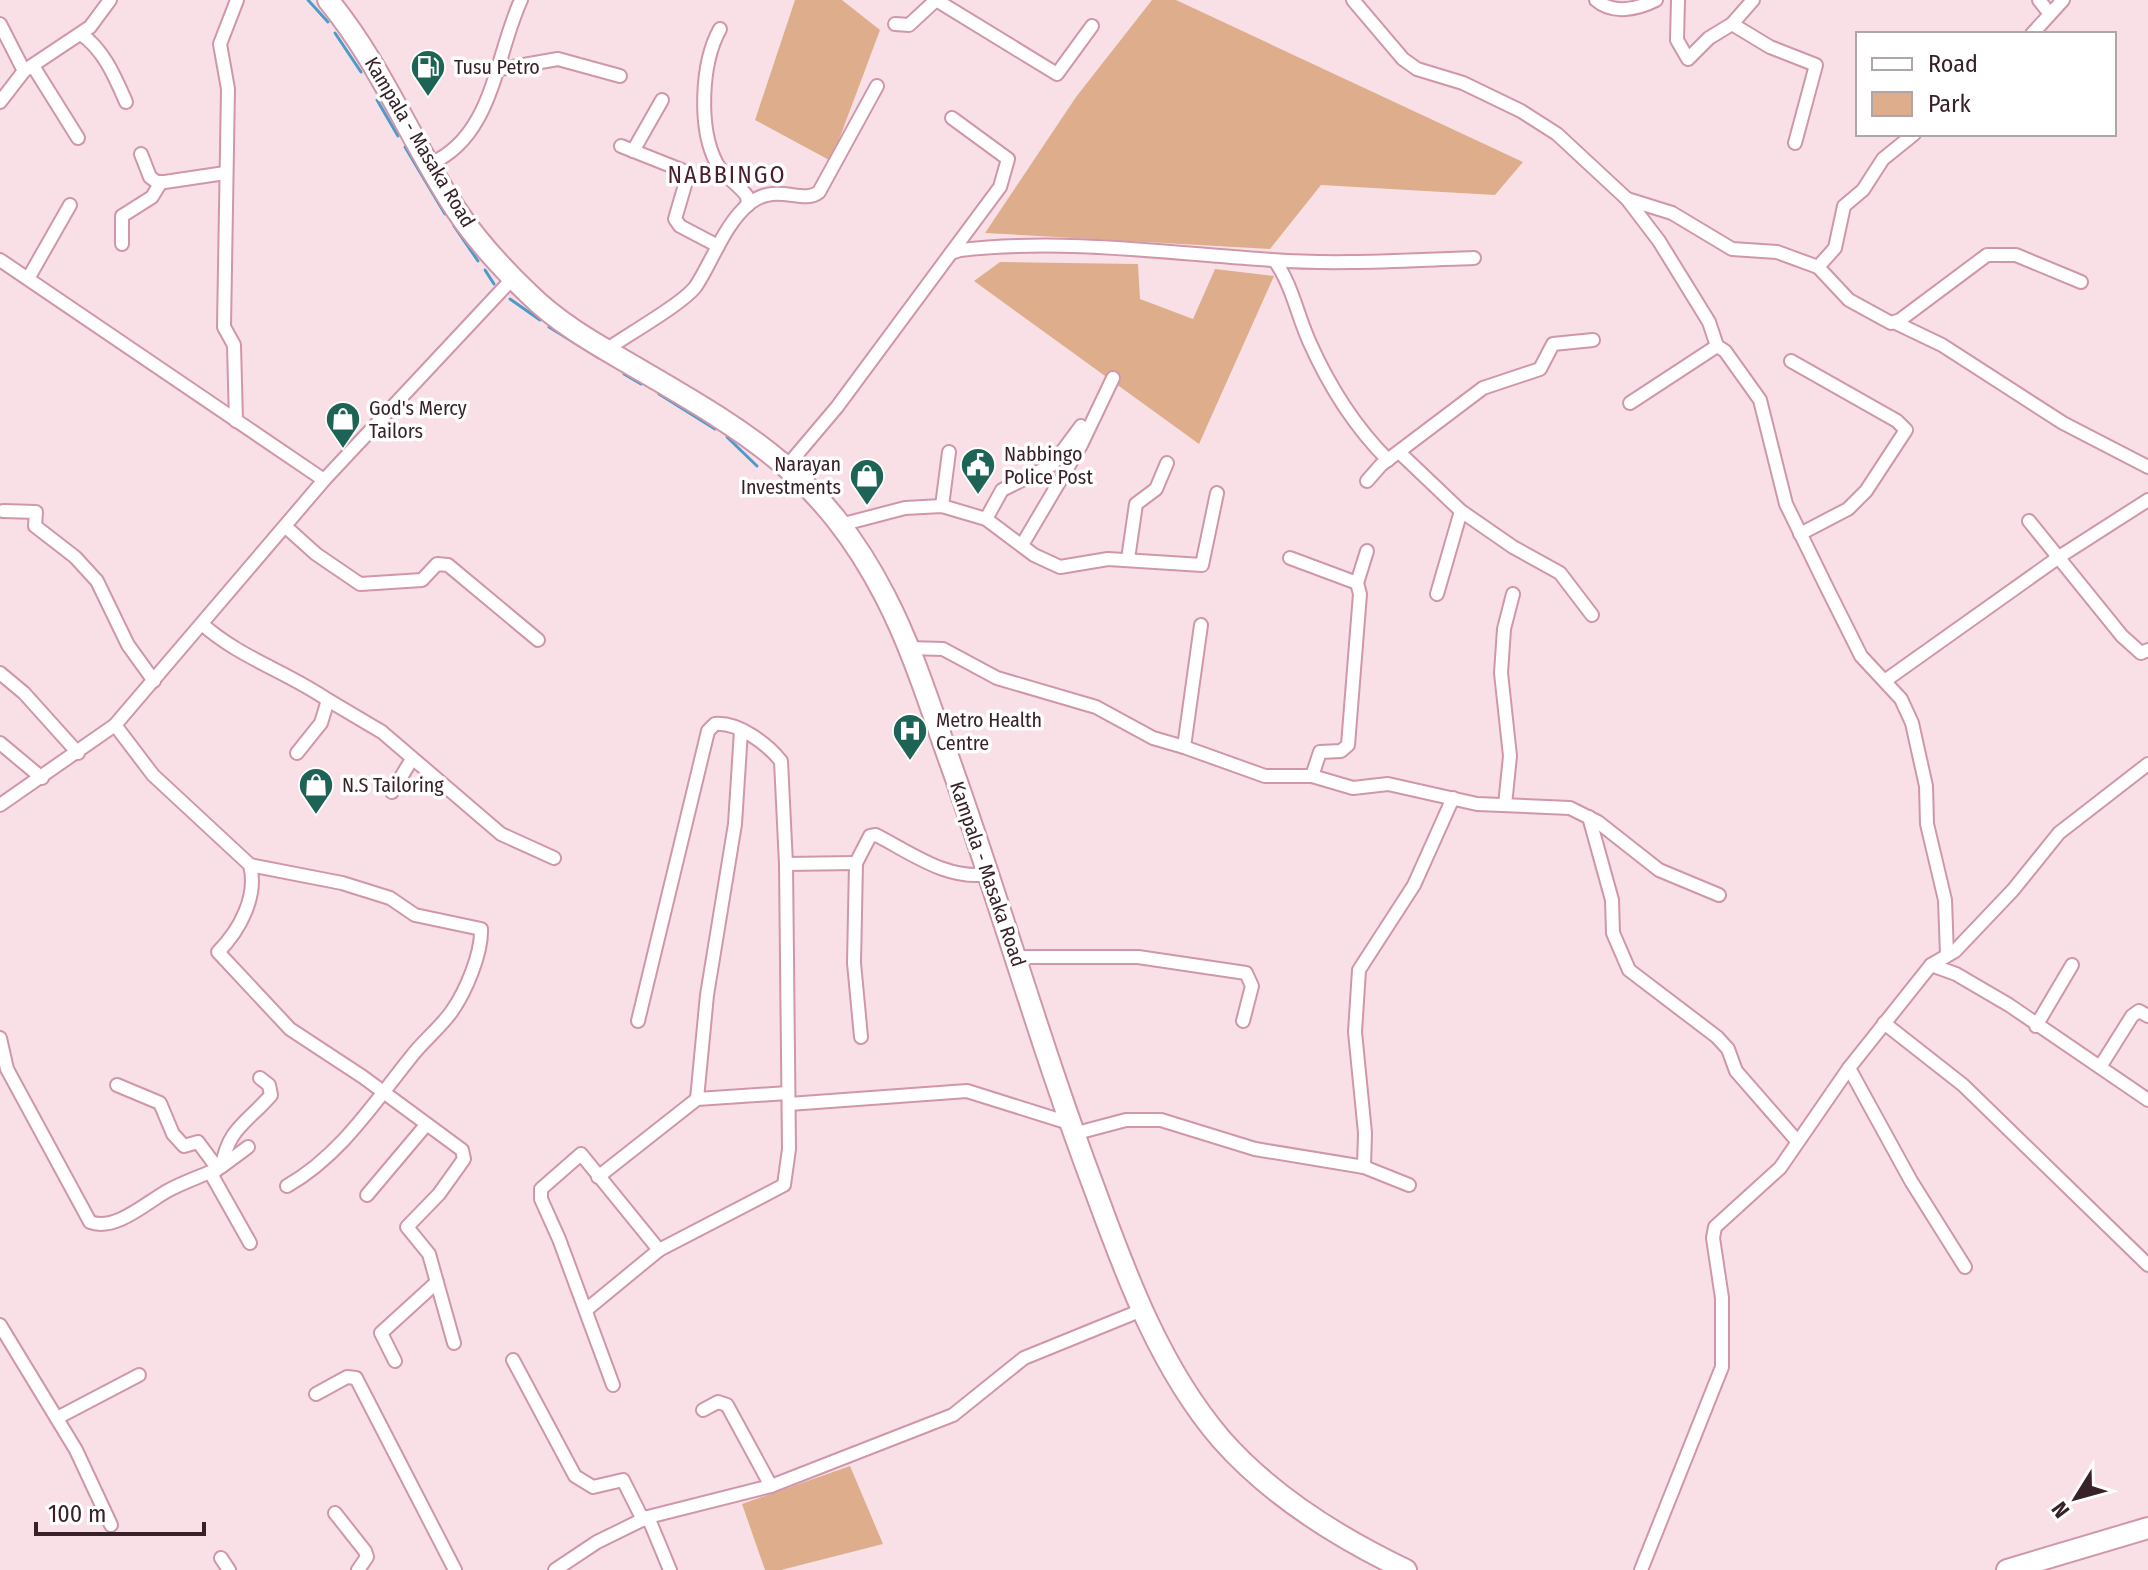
<svg xmlns="http://www.w3.org/2000/svg" width="2148" height="1570" font-family="'Fira Sans Condensed',sans-serif">
<rect width="100%" height="100%" fill="#f9e0e7"/>
<g fill="#deae8c">
<polygon points="795,0 842,0 880,30 831,161 755,120"/>
<polygon points="1152,0 1176,0 1523,162 1495,195 1321,185 1270,249 985,233 1076,97"/>
<polygon points="1000,262 1138,264 1140,299 1193,319 1215,269 1274,276 1199,444 974,281"/>
<polygon points="850,1466 883,1544 781,1570 765,1570 742,1504"/>
</g>
<g fill="none" stroke-linecap="round" stroke-linejoin="round">
<g stroke="#4c9bc9" stroke-width="3">
<polyline points="308,0 328,22"/>
<polyline points="335,33 361,72"/>
<polyline points="377,100 398,136"/>
<polyline points="405,147 445,214"/>
<polyline points="454,226 478,261"/>
<polyline points="485,270 494,284"/>
<polyline points="510,299 540,320"/>
<polyline points="549,327 599,358"/>
<polyline points="624,374 641,384"/>
<polyline points="659,394 715,429"/>
<polyline points="727,437 757,466"/>
</g>
<defs>
<g id="street">
<polyline points="936,0 1057,74 1092,26"/>
<polyline points="1353,0 1403,59 1417,69 1463,83 1521,111 1557,134 1627,199 1659,241 1709,322 1717,346 1725,351 1760,400 1786,504 1827,588 1861,656 1901,699 1912,723 1926,786 1927,824 1945,900 1947,955"/>
<path d="M1596 0C1613 15 1638 9 1656 0"/>
<polyline points="1678,0 1677,40 1688,59 1709,38 1732,24 1753,0"/>
<polyline points="2039,0 2050,14"/>
<polyline points="0,24 24,71"/>
<polyline points="895,24 909,25 936,0"/>
<polyline points="1732,24 1770,47 1816,65 1795,143"/>
<path d="M720 29C701 63 698 129 717 164 724 176 738 184 747 196L748 205"/>
<path d="M81 34C104 50 115 77 126 102"/>
<polyline points="2032,34 2063,0"/>
<polyline points="33,66 78,138"/>
<polyline points="500,69 558,59 620,76"/>
<polyline points="0,102 24,71 90,27 110,0"/>
<polyline points="621,146 684,171 687,178 675,219 680,226 718,246"/>
<polyline points="633,151 662,100"/>
<polyline points="141,154 150,177 158,183 225,173"/>
<path d="M430 164C494 136 495 56 521 0"/>
<polyline points="1627,199 1672,213 1732,249 1777,252 1818,267 1849,300 1891,323 1900,320 1987,255 2016,255 2081,282"/>
<polyline points="122,244 122,216 152,197 161,182"/>
<polyline points="951,253 1000,187 1008,159 952,118"/>
<polyline points="0,260 324,480"/>
<path d="M1275 261C1292 285 1297 314 1309 341 1328 384 1355 427 1388 460"/>
<polyline points="1818,267 1835,248 1844,206 1863,190 1883,159 1914,134"/>
<polyline points="29,277 70,205"/>
<polyline points="1896,323 1942,345 2063,423 2148,467"/>
<path d="M606 350C627 335 684 303 696 286 713 260 725 223 750 203 777 182 803 205 819 192L877 86"/>
<polyline points="1791,361 1897,421 1906,430 1866,491 1848,509 1800,534"/>
<polyline points="1630,403 1717,346"/>
<polyline points="236,421 234,345 224,327 228,89 220,44 237,0"/>
<polyline points="1399,452 1461,511 1437,594"/>
<path d="M788 465 837 407 951 253 960 250C1063 238 1169 253 1272 260 1339 265 1407 260 1474 258"/>
<polyline points="1367,481 1381,465 1483,388 1540,369 1553,344 1593,340"/>
<polyline points="942,506 949,452"/>
<polyline points="3,511 36,512 35,526 75,557 97,581 128,645 154,681"/>
<polyline points="1461,511 1513,547 1560,573 1592,615"/>
<polyline points="986,519 1002,490 1052,465 1081,426"/>
<polyline points="2029,521 2122,636 2141,653 2148,650"/>
<polyline points="840,525 905,508 942,506 986,519 1034,555 1060,567 1108,559 1202,565 1217,493"/>
<polyline points="286,527 316,554 360,584 422,580 437,564 448,565 538,640"/>
<polyline points="1022,545 1081,445 1113,378"/>
<polyline points="1290,558 1357,583 1360,594 1348,745 1341,751 1320,752 1312,776"/>
<polyline points="1128,559 1136,504 1156,489 1167,463"/>
<polyline points="1357,583 1367,551"/>
<path d="M202 624C240 658 286 671 328 700L321 723 297 753"/>
<polyline points="908,648 943,649 997,678 1096,707 1153,738 1184,747 1201,625"/>
<polyline points="0,673 24,693 78,753"/>
<polyline points="1886,680 2059,557 2148,500"/>
<polyline points="328,700 382,732 501,834 554,858"/>
<path d="M115 725 153 775 250 865 342 883 390 898 415 915 481 929C482 953 466 991 452 1011 441 1027 423 1041 411 1057 374 1103 340 1156 287 1186"/>
<polyline points="741,731 735,824 707,995 697,1099 788,1093"/>
<polyline points="0,743 42,778"/>
<polyline points="1184,747 1265,776 1312,776 1353,788 1388,784 1477,804 1570,808 1598,822 1659,870 1719,895"/>
<polyline points="392,792 412,759"/>
<polyline points="0,805 115,725 324,480 513,278"/>
<polyline points="1505,805 1510,756 1501,673 1504,629 1513,594"/>
<polyline points="1589,817 1612,900 1613,933 1629,970 1717,1037 1728,1049 1736,1071 1797,1141"/>
<path d="M250 865C258 896 240 930 218 952L290 1029 363 1077 462 1150 464 1159 439 1194 407 1227 429 1254 454 1343"/>
<polyline points="1017,957 1138,957 1246,973 1252,986 1243,1021"/>
<polyline points="1931,965 1956,974 2009,1005 2148,1100"/>
<path d="M638 1021 708 731 715 724C739 722 767 744 781 761L786 864"/>
<polyline points="1884,1023 1963,1085 2148,1265"/>
<polyline points="2036,1026 2072,965"/>
<path d="M861 1037 854 963 856 863 870 836 876 835C913 854 948 881 990 874"/>
<path d="M0 1038 7 1069 90 1222C116 1232 148 1201 169 1190 182 1183 196 1178 210 1172L250 1243"/>
<polyline points="2100,1067 2132,1016 2139,1011 2148,1016"/>
<polyline points="1849,1068 1911,1181 1965,1267"/>
<polyline points="117,1085 160,1103 173,1134 184,1146 198,1142 218,1169 214,1172"/>
<polyline points="789,1104 967,1091 1069,1123"/>
<polyline points="1073,1134 1126,1120 1161,1120 1255,1149 1364,1167 1409,1185"/>
<path d="M222 1166C228 1128 248 1122 271 1095L269 1085 260 1078"/>
<polyline points="221,1167 248,1147"/>
<polyline points="1364,1167 1365,1133 1355,1032 1359,970 1414,885 1453,798"/>
<polyline points="598,1177 697,1099"/>
<polyline points="367,1195 426,1125"/>
<polyline points="586,1310 659,1250 784,1185 789,1149 786,864 856,863"/>
<polyline points="0,1325 76,1450 111,1525"/>
<polyline points="513,1360 575,1476 593,1487 623,1480 643,1520"/>
<polyline points="395,1361 381,1333 437,1282"/>
<polyline points="613,1385 559,1239 541,1199 541,1189 581,1154 659,1250"/>
<polyline points="316,1394 347,1377 356,1378 455,1570"/>
<polyline points="703,1410 718,1402 727,1405 771,1486"/>
<polyline points="57,1418 139,1375"/>
<polyline points="335,1513 365,1551 367,1557 358,1570"/>
<polyline points="648,1517 670,1570"/>
<polyline points="221,1558 229,1570"/>
<polyline points="555,1570 597,1542 648,1517 771,1486 953,1415 1024,1358 1142,1310"/>
<polyline points="1641,1570 1722,1367 1722,1298 1713,1238 1715,1227 1780,1168 1849,1068 1931,965 1955,951 2013,890 2059,833 2148,764"/>
</g>
<g id="primary">
<path d="M328 0C381 64 411 142 457 211 477 241 502 268 528 293 561 326 603 348 642 371 752 435 824 478 885 596 912 648 930 706 950 762 1001 905 1042 1051 1096 1193 1127 1278 1161 1369 1221 1439 1271 1496 1339 1538 1406 1570"/>
<polyline points="2007,1570 2148,1528"/>
</g>
</defs>
<use href="#street" stroke="#d096aa" stroke-width="16"/>
<use href="#primary" stroke="#d096aa" stroke-width="24"/>
<use href="#street" stroke="#fff" stroke-width="12"/>
<use href="#primary" stroke="#fff" stroke-width="20"/>
</g>
<defs>
<symbol id="fuel-pin" viewBox="-11 -11 22 30"><path d="M0 17L-7.5 6A9.5 9.5 0 1 1 7.5 6Z" fill="#1e6456" stroke="#fff"/><path d="M-5.5-6h7V0h2V4h1.3V-2.5L3-4.5l.8-.8L6-3V5H2.5V1h-1V6h-7ZM-4.2-4.7v3.2H.2V-4.7Z" fill="#fff"/></symbol>
<symbol id="shop-pin" viewBox="-11 -11 22 30"><path d="M0 17L-7.5 6A9.5 9.5 0 1 1 7.5 6Z" fill="#1e6456" stroke="#fff"/><path d="M-5-2.5h2.3a2.7 3.5 0 0 1 5.4 0H5L5.5 6h-11ZM-1.5-2.5h3a1.5 2.3 0 0 0-3 0Z" fill="#fff"/></symbol>
<symbol id="civic-pin" viewBox="-11 -11 22 30"><path d="M0 17L-7.5 6A9.5 9.5 0 1 1 7.5 6Z" fill="#1e6456" stroke="#fff"/><path d="M-.6-6.5H3V-4.5H.6V-3L4-1V1h2V6H-6V1h2V-1L-.6-3ZM-1.2 2.5V6h2.4V2.5Z" fill="#fff"/></symbol>
<symbol id="hospital-pin" viewBox="-11 -11 22 30"><path d="M0 17L-7.5 6A9.5 9.5 0 1 1 7.5 6Z" fill="#1e6456" stroke="#fff"/><path d="M-5-5h3v3.5h4V-5h3V5h-3V1.5h-4V5h-3Z" fill="#fff"/></symbol>
</defs>
<g fill-rule="evenodd">
<use href="#fuel-pin" x="408" y="47" width="40" height="54"/>
<use href="#shop-pin" x="323" y="399" width="40" height="54"/>
<use href="#civic-pin" x="958" y="445" width="40" height="54"/>
<use href="#shop-pin" x="847" y="456" width="40" height="54"/>
<use href="#hospital-pin" x="890" y="711" width="40" height="54"/>
<use href="#shop-pin" x="296" y="765" width="40" height="54"/>
</g>
<g text-anchor="middle" stroke-width="7" stroke-linejoin="round" paint-order="stroke">
<g font-size="20" fill="#382129" stroke="#fff" text-anchor="start">
<text x="454" y="74">Tusu Petro</text>
<text x="369" y="415">God's Mercy<tspan x="369" dy="23">Tailors</tspan></text>
<text x="1004" y="461">Nabbingo<tspan x="1004" dy="23">Police Post</tspan></text>
<text x="841" y="471" text-anchor="end">Narayan<tspan x="841" dy="23">Investments</tspan></text>
<text x="936" y="727">Metro Health<tspan x="936" dy="23">Centre</tspan></text>
<text x="342" y="792">N.S Tailoring</text>
</g>
<g font-size="20" fill="#382129" stroke="#fff">
<text transform="translate(420 142) rotate(59)" y="7">Kampala - Masaka Road</text>
<text transform="translate(988 874) rotate(71)" y="7">Kampala - Masaka Road</text>
</g>
<g font-size="24" letter-spacing="2" fill="#4a1c2f" stroke="#fff">
<text x="727" y="183">NABBINGO</text>
</g>
</g>
<rect x="1856" y="32" width="260" height="104" fill="#ffffff" stroke="#afa6a9" stroke-width="2"/>
<rect x="1872" y="58" width="40" height="12" fill="#ffffff" stroke="#afa6a9" stroke-width="2"/>
<text x="1928" y="72" font-size="24" fill="#382129">Road</text>
<rect x="1872" y="92" width="40" height="24" fill="#deae8c" stroke="#afa6a9" stroke-width="2"/>
<text x="1928" y="112" font-size="24" fill="#382129">Park</text>
<g transform="translate(2076 1498) rotate(233)" stroke="#ffffff" stroke-width="6" paint-order="stroke">
<path d="M0-6L14 30L0 20L-14 30Z" fill="#382129"/>
<text y="-12" font-size="22" font-weight="bold" text-anchor="middle" fill="#382129">N</text>
</g>
<path d="M36 1522v12h168v-12" fill="none" stroke="#382129" stroke-width="4"/>
<text x="48" y="1522" font-size="24" fill="#382129" stroke="#ffffff" stroke-width="6" paint-order="stroke">100 m</text>
</svg>
